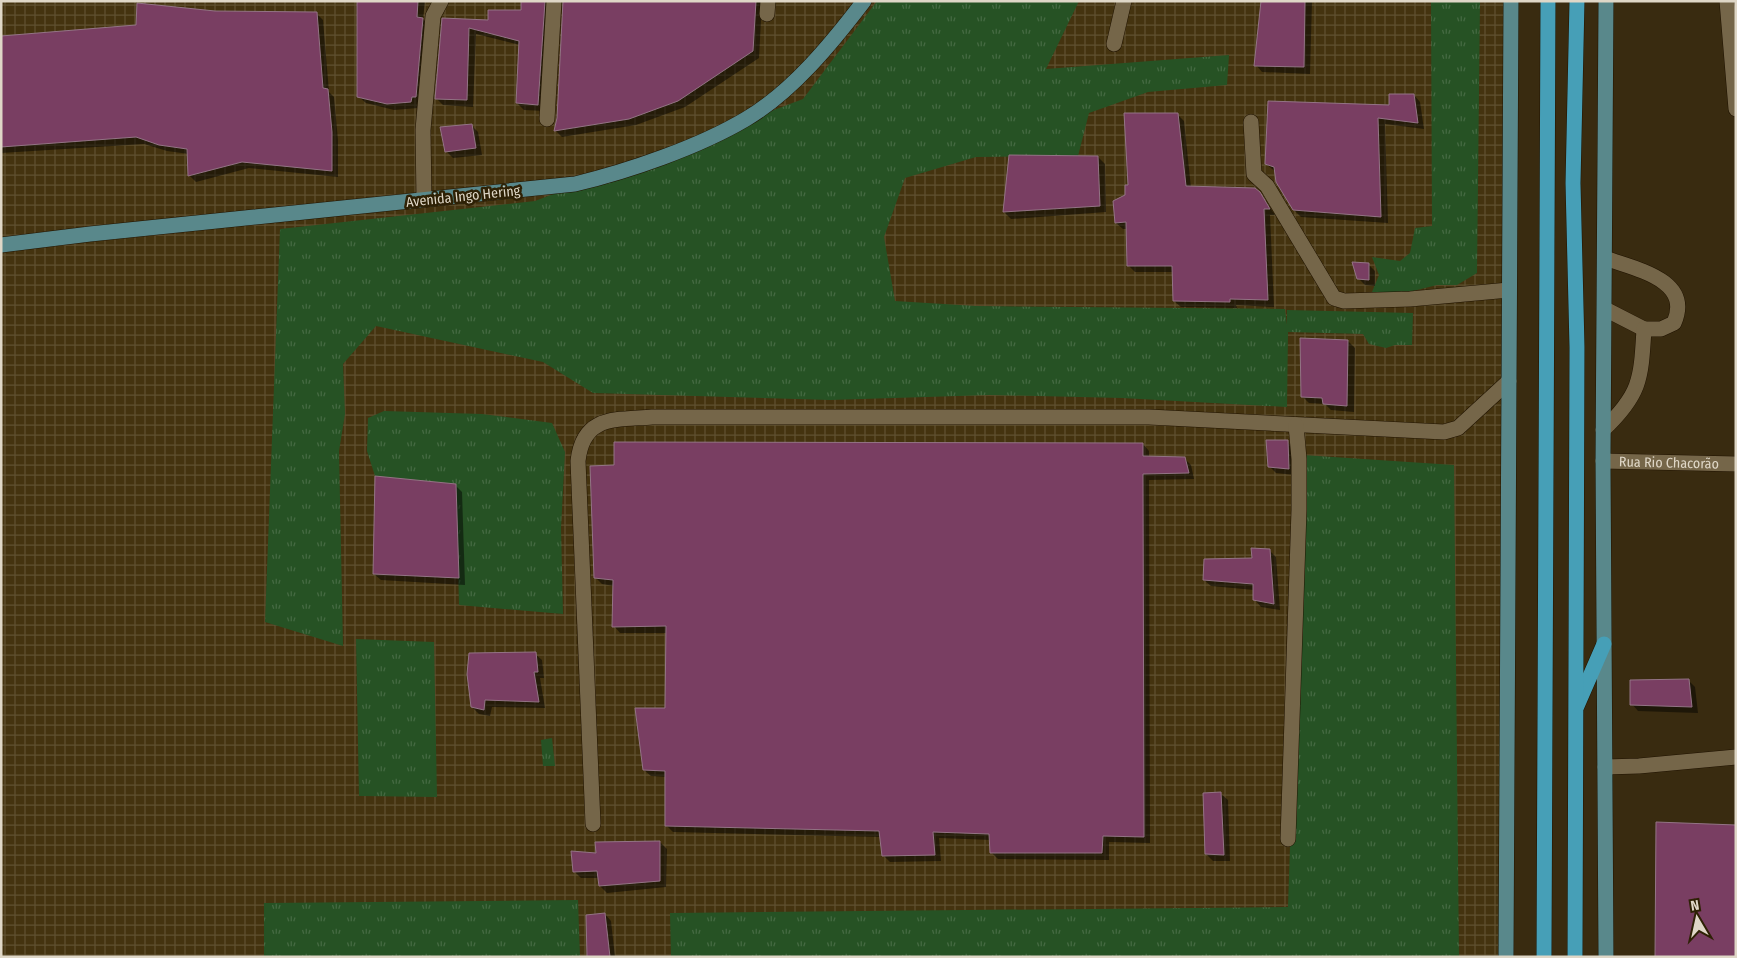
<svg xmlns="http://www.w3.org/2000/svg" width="1737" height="958" font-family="'Fira Sans Condensed',sans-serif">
<defs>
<pattern id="industrial-grid" width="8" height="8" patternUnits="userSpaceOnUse" patternTransform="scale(1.25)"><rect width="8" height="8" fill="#44330f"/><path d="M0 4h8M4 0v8" fill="none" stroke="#5f5030"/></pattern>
<pattern id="grass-tufts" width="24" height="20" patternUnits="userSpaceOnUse" patternTransform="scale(1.25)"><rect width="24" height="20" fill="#265224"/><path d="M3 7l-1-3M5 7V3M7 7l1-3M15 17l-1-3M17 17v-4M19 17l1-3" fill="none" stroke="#456a42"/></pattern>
</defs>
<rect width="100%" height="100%" fill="#392b10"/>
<polygon fill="url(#industrial-grid)" points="1,1 1509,1 1511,957 1,957"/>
<g fill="url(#grass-tufts)">
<polygon points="877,1 1079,1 1046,69 1229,55 1227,85 1148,92 1089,113 1078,156 976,157 905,178 884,237 895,301 976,306 1285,309 1287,325 1287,310 1413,313 1412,345 1395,345 1386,348 1369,344 1363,334 1288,332 1287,407 1122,398 990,395 830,400 593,393 543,362 376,326 343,364 345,414 339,451 343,646 265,622 280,229 535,201 803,99"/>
<polygon points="1431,1 1480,1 1477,273 1457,285 1437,285 1401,294 1372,292 1379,275 1372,257 1400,261 1410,253 1415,228 1432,226"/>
<polygon points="384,411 482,414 552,423 565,452 561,528 563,614 459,605 456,484 375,476 367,451 368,418"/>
<polygon points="1303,455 1454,465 1459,957 671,957 670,913 1288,907"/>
<polygon points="356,639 434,642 437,797 359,796"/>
<polygon points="552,738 555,766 543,766 541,740"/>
<polygon points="578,900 580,957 264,957 264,903"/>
</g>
<g fill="#0007">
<polygon points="358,1 425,1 423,19 430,26 418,108 394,110 366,103 359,97"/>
<polygon points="522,1 555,1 545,111 524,110 517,103 520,45 476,34 473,107 443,105 436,98 443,20 489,22 522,11"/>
<polygon points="565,1 762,1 759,58 685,107 636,125 562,137 555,130 558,118"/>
<polygon points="1262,1 1312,1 1310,74 1262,72 1256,65"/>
<polygon points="215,13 316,13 323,20 329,92 334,97 338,140 338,177 249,168 196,182 189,175 189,154 167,151 144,144 1,153 1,37 137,26"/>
<polygon points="1414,95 1420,102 1424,129 1385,124 1388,223 1301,217 1294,210 1276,172 1266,164"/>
<polygon points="1178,115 1184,121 1191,188 1262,196 1275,215 1270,215 1274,307 1236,305 1237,308 1181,307 1174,301 1173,272 1135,272 1128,265 1127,229 1123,229 1116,223 1129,186"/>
<polygon points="472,126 478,132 482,155 453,158 446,151"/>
<polygon points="1010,156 1098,157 1105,164 1106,212 1011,219 1004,212"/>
<polygon points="1368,264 1375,271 1375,286 1365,285 1358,278"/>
<polygon points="1348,341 1355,348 1354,412 1331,410 1325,404 1309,403 1302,396"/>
<polygon points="1287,442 1294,448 1295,475 1276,473 1269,466"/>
<polygon points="1143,444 1149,451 1149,458 1184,458 1191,465 1194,479 1149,480 1150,843 1109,842 1109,860 998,859 991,852 991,840 939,838 941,861 890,862 883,855 881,837 673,832 666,825 667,777 651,776 644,770 667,709 667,633 620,633 614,626 614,586 602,584 595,577"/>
<polygon points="455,485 462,492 465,585 381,580 374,574"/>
<polygon points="1269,550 1276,557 1280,610 1261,607 1255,600 1254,590 1211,586 1204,580"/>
<polygon points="535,654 542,660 544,678 540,678 545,708 492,707 490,716 479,714 472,707"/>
<polygon points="1688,680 1695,687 1698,713 1638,711 1632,704"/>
<polygon points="1221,794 1228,800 1230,861 1213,861 1206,854"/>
<polygon points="660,842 667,849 666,887 607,893 600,886 599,878 581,878 574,871"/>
<polygon points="605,914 611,921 615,957 589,957"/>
</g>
<g fill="#793e62" stroke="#937485">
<polygon points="357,1 418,1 417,17 423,18 416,97 412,97 411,102 387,104 357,97"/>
<polygon points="521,1 545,1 538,105 516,103 519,41 469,28 467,100 435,99 442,18 488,20 488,10 521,10"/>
<polygon points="563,1 756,1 753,51 678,101 629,119 554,131 557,118"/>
<polygon points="1261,1 1305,1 1304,67 1254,66"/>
<polygon points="137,3 215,11 317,12 323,88 328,89 332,132 332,171 242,162 188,176 187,149 159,145 136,137 1,147 1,36 136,25"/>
<polygon points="1389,94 1414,94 1418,123 1378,118 1381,217 1293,210 1276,182 1274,167 1265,164 1268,101 1389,105"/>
<polygon points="1124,113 1178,113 1186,186 1255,188 1260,192 1270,209 1264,209 1268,300 1230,299 1230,302 1173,301 1172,266 1127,266 1126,222 1115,223 1113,201 1125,195 1125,185 1128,185"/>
<polygon points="472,124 476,148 445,152 440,127"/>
<polygon points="1009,155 1098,156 1100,206 1003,212"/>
<polygon points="1352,262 1369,263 1369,280 1357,279"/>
<polygon points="1300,338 1348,340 1347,406 1323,404 1322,398 1301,397"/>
<polygon points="1266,440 1288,440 1289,469 1268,467"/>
<polygon points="614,442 1143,443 1143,456 1185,457 1189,473 1143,474 1144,837 1103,836 1102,853 990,853 989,834 933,832 935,855 882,856 879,831 665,826 665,771 643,770 635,708 665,708 666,626 612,627 613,580 594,578 590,466 614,465"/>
<polygon points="375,476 456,484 459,578 373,574"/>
<polygon points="1251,548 1270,549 1274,604 1253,600 1253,584 1203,580 1204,559 1252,558"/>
<polygon points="536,652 538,672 534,672 539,702 485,700 484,710 471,707 467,674 469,653"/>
<polygon points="1689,679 1692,707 1630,705 1630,680"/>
<polygon points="1221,792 1224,855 1205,854 1203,793"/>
<polygon points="1656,822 1736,825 1736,957 1655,957"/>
<polygon points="660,841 660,881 599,886 597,871 573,872 571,851 596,853 595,842"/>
<polygon points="605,913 610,957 587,957 586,915"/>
</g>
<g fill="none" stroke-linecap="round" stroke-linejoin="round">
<defs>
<g id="minor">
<polyline points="1727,1 1736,109"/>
<polyline points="767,14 768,1"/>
<polyline points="1114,44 1124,1"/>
<polyline points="547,119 554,1"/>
<polyline points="1251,122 1254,174 1267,186 1334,298 1344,301 1410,299 1509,290"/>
<polyline points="424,200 423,130 433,16 441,1"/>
<polyline points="1605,309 1644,329"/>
<path d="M1603 430C1641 394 1641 379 1644 329H1661L1674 323C1693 279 1634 269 1605 258"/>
<path id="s1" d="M1603 461 1736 464"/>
<polyline points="1605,767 1639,766 1736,757"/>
<path d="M593 824 578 461C583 415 615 420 652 417H1149L1444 432 1458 428 1509 381"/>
<polyline points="1288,839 1299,510 1299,459 1296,425"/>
</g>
<g id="major">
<path d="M1 245 90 234 575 184C629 171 699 147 746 119 792 92 832 43 864 1"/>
<polyline points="1506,957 1511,1"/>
<polyline points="1606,957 1603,461 1606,1"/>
</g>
<g id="highway">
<polyline points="1577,706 1604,644"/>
<polyline points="1544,957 1548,1"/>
<polyline points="1575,957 1577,347 1573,183 1577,1"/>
</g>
</defs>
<use href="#minor" stroke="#201300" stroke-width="16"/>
<use href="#major" stroke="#201300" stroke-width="16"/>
<use href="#highway" stroke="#201300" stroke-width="16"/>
<use href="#minor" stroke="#756649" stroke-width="15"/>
<use href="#major" stroke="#59888b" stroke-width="15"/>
<use href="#highway" stroke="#469fb7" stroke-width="15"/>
</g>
<g text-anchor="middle" stroke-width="5" stroke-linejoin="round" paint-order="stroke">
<g font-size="14" fill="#dfd7c7" stroke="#2e2105">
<text transform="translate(463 196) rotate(-6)" y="5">Avenida Ingo Hering</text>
<text dy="5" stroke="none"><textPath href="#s1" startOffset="66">Rua Rio Chacorão</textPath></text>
</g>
</g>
<rect width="1737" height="958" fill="none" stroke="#dfd7c7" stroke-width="5"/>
<g transform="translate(1697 918) rotate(351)" stroke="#2e2105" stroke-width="4" paint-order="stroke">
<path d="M0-4L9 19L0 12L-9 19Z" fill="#dfd7c7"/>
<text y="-8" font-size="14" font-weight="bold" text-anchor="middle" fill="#dfd7c7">N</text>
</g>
</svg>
